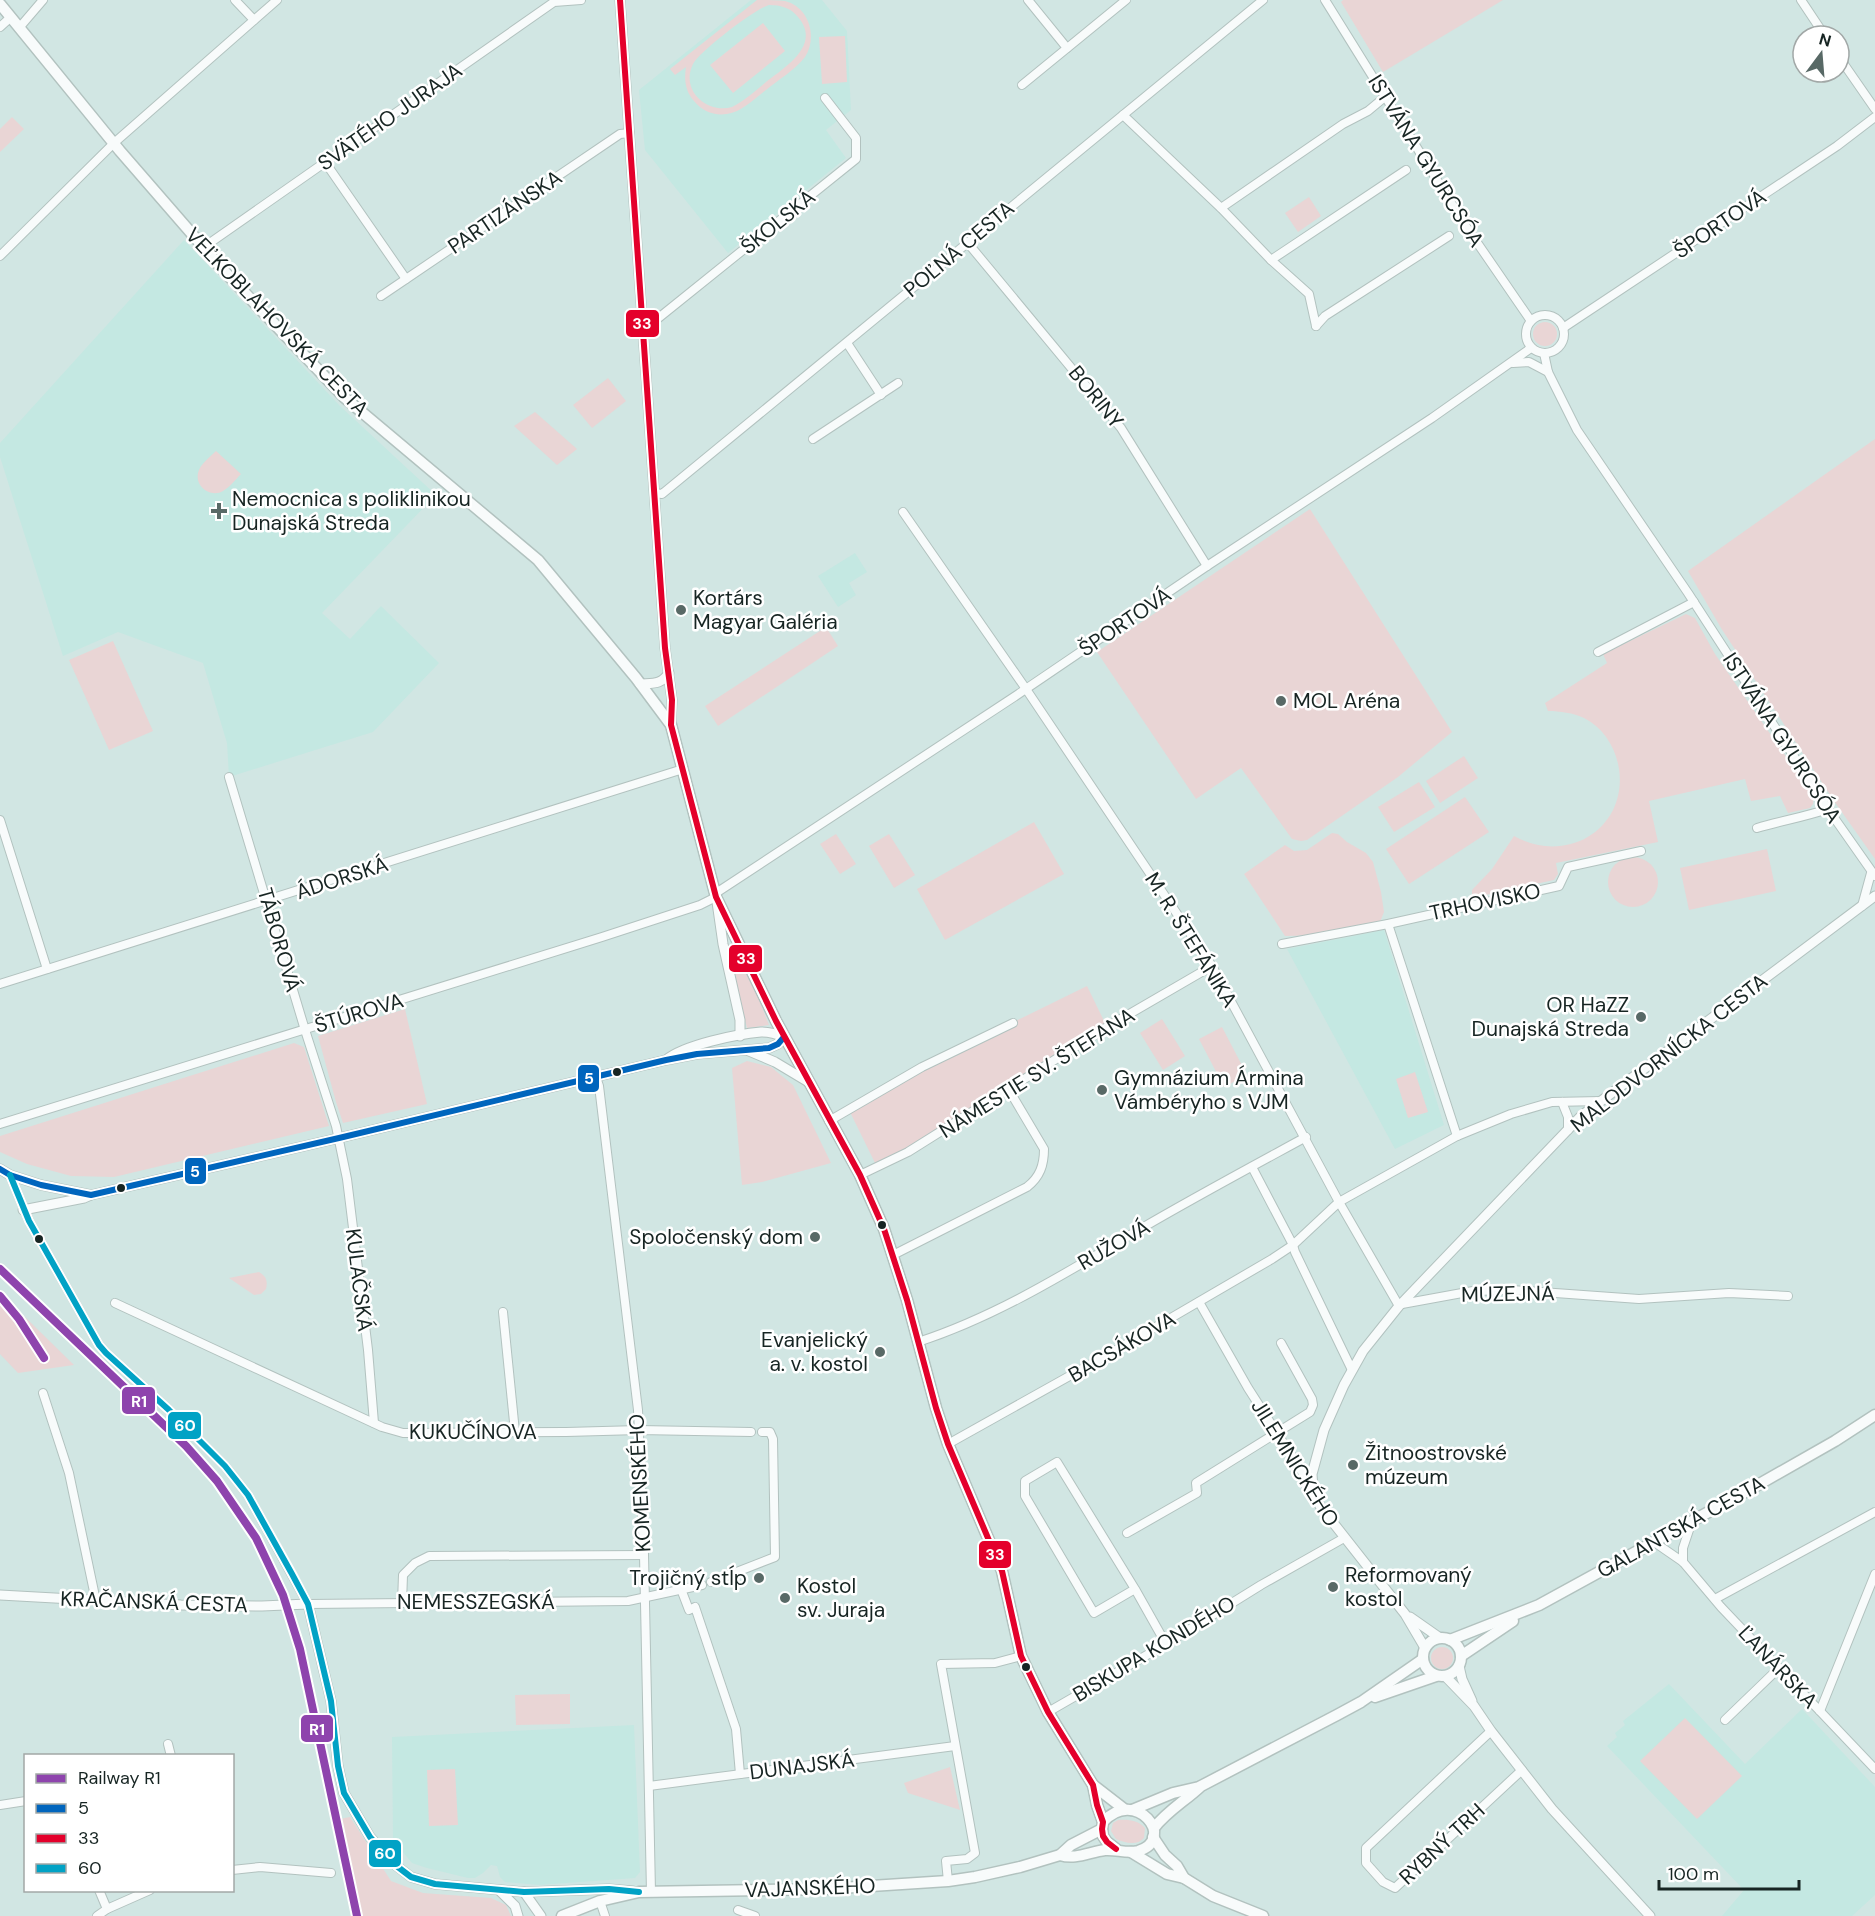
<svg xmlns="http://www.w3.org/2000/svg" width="1875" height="1916" font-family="'DM Sans',sans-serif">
<rect width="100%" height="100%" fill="#d1e6e3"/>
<g fill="#c4e8e2">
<polygon points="751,0 822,0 847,31 851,110 826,130 846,158 728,253 645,150 639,90"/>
<polygon points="184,240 340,406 436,495 322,613 350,639 381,606 439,663 373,732 229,777 227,743 203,663 118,632 63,656 0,457 0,443"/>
<polygon points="855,553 867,572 849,583 856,595 838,607 818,576"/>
<polygon points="1384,930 1444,1125 1395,1149 1287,949"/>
<polygon points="1669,1684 1745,1764 1802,1709 1875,1787 1875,1895 1852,1916 1722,1916 1744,1890 1607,1746 1617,1737 1615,1733 1625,1725 1623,1721"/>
<polygon points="634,1725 640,1872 635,1878 539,1885 505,1882 500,1877 497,1866 491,1865 483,1873 475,1878 468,1878 427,1868 412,1863 393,1840 392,1737"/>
</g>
<g fill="#e9d5d5" fill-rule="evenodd">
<path d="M757 0C766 0 777 0 785 1 809 7 818 37 805 57 795 70 778 80 766 90 754 99 742 112 727 114 714 116 702 111 694 101 685 91 684 79 686 67L675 75 670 69ZM769 5C781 5 791 8 798 17 822 45 785 67 766 82 755 91 744 101 732 107 707 114 680 90 693 64 700 51 755 9 769 5Z"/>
<polygon points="1343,0 1503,0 1383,72 1341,2"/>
<polygon points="763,23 785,51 733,93 710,65"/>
<polygon points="845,36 847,82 822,84 819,37"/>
<polygon points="12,117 24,129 0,152 0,129"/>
<polygon points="1309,197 1321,216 1298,232 1285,213"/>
<circle cx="1545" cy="334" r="12"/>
<polygon points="608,378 626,401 592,428 573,405"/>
<polygon points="535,412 577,449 557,465 514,426"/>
<polygon points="1875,439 1875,859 1834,801 1721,628 1688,571"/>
<path d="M216 451 241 474C235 480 230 487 223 491 211 498 195 487 198 473 200 464 210 457 216 451Z"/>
<polygon points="1310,509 1452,732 1398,777 1307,840 1301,841 1292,839 1241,768 1196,799 1097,652"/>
<path d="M1686 614 1695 618 1715 654 1814 797 1813 804 1810 808 1788 813 1780 796 1751 801 1745 779 1649 801 1658 842 1556 863 1558 874 1554 880 1472 898V890L1492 869 1514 836C1549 856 1594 847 1613 810 1629 778 1616 734 1584 718 1573 713 1560 711 1548 711L1545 703 1607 663 1603 654Z"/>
<polygon points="826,627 838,646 718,726 705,706"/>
<polygon points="113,641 153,731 109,750 69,660"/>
<polygon points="1464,756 1478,778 1440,803 1426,781"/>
<polygon points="1419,782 1435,807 1394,832 1378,807"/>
<polygon points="1465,797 1489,832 1409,884 1386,849"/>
<polygon points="1034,822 1064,874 945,940 917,889"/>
<path d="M1332 833 1338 834 1347 842 1366 853 1373 862 1381 892 1384 912 1380 922C1350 929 1317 936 1285 936L1244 874 1285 845 1294 851 1307 850Z"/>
<polygon points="836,834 856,864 840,874 820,844"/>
<polygon points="889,834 915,875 894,888 869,846"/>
<polygon points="1767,849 1776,891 1689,910 1680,868"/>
<circle cx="1633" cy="882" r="25"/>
<polygon points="741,954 769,1025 747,1028 729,958"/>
<polygon points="1087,986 1107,1027 877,1167 849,1110 922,1067"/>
<polygon points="405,1009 427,1104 343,1123 336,1102 318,1036"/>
<polygon points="1162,1019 1185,1056 1163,1070 1140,1033"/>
<polygon points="1222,1027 1247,1075 1224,1087 1199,1039"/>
<polygon points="294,1043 304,1047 329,1126 114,1177 71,1176 27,1164 0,1152 0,1136"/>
<polygon points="747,1061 771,1067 793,1085 831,1163 762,1182 742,1185 732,1068"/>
<polygon points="1415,1072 1428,1112 1408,1118 1396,1079"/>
<path d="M259 1272C266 1276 268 1281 266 1289L261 1294 254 1295 229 1278Z"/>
<polygon points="0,1297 26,1318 74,1365 18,1373 0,1354"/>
<circle cx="1442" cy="1658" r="11"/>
<polygon points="570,1694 570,1724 516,1725 515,1695"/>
<polygon points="1685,1718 1742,1776 1697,1819 1640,1761"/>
<polygon points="950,1767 960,1810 908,1793 904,1783"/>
<polygon points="455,1769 458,1825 429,1826 427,1770"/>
<polygon points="350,1817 391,1881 423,1893 491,1898 506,1905 511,1916 362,1916 340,1819"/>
<path d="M1118 1820C1127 1819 1138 1820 1145 1828L1144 1838C1137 1846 1125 1843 1116 1839L1111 1831 1113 1823Z"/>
</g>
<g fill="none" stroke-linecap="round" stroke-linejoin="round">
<defs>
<g id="minor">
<polyline points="235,0 254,20"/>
<polyline points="1028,0 1067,48"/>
<polyline points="1325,0 1465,225 1531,321"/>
<polyline points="1801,0 1825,36"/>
<polyline points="0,27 11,17"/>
<polyline points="19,28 43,0"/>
<polyline points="1839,57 1875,109"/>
<polyline points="1022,85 1126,0"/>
<polyline points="1123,115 1221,208 1271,260 1309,294 1316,326"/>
<polyline points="325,162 406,279"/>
<polyline points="1221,208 1343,124 1368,111 1386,96"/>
<polyline points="967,242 1121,428 1207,566"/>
<polyline points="204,247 554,2 581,0"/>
<polyline points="0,256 114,143 277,0"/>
<polyline points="1271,260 1406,170"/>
<polyline points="381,296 620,134 630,133"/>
<circle cx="1545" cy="334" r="19"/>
<polyline points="643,325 651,324 856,159 856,138 825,98"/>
<polyline points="1316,326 1325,316 1449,236"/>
<polyline points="1563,328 1837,146 1875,117"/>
<polyline points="847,343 881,395"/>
<polyline points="1544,353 1548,372 1577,430 1688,593 1828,809 1875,876"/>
<polyline points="1513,363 1529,362 1548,372"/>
<polyline points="813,439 898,383"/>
<polyline points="654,493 662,494 1263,0"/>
<polyline points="903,512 1026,689 1212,966 1339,1202 1399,1306"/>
<polyline points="1598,652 1694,602"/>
<polyline points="229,777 305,1030 336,1126 347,1179 368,1350 374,1423"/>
<polyline points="0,820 47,969"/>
<path d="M1757 828C1781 821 1804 817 1828 809"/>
<polyline points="716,893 1017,695 1207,566 1432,418 1531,348"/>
<polyline points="1862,906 1871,873"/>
<polyline points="1388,924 1457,1136"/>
<polyline points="1282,944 1388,924 1559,886 1568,867 1641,851"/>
<polyline points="0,984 683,769"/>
<polyline points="596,1077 599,1086 638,1410 644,1555 651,1892"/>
<polyline points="1562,1102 1568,1117 1568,1130"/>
<polyline points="829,1121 922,1067 1013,1023"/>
<polyline points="0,1124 602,937 700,905 716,897"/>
<polyline points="1252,1167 1293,1245 1295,1252 1352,1370"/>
<polyline points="10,1175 29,1221 99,1345 106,1353 169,1410 225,1466 248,1495 308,1604 628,1601 702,1585"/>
<polyline points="860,1175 908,1152 1107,1027 1212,966"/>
<path d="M893 1255 1027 1187C1040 1177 1044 1165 1044 1149L1009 1090"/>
<polyline points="1199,1302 1248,1388 1313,1489"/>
<polyline points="115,1303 382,1427 403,1433 566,1432 639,1430 751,1432"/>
<polyline points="1402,1304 1473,1291 1512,1290 1639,1299 1729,1293 1788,1296"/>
<polyline points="503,1312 515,1432"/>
<path d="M918 1342C998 1316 1069 1271 1142 1228 1195 1197 1251 1167 1306 1137"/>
<polyline points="43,1393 69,1473 96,1601"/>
<polyline points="948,1444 1116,1350 1272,1259 1293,1245 1339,1202 1457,1136 1511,1114 1552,1102 1601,1101"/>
<polyline points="1127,1533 1197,1493 1196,1483 1310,1412 1313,1405 1312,1399 1281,1343"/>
<polyline points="1654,1542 1683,1562 1721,1607 1875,1769"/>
<polyline points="1683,1562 1683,1548 1692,1521"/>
<polyline points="711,1582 775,1557 773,1439 770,1432 762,1432"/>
<polyline points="681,1589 689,1610 695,1607 736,1729 740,1774"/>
<polyline points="1135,1589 1094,1613 1025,1496 1025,1481 1057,1462 1135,1589 1166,1644"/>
<polyline points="1715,1599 1875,1512"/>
<polyline points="402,1603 403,1575 415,1563 429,1556 644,1555"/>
<polyline points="1820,1711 1875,1574"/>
<polyline points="1048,1712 1166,1644 1261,1585 1344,1538"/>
<polyline points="1725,1720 1779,1668"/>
<polyline points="1491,1731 1366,1848 1366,1863 1383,1882 1395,1888 1522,1770"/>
<polyline points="168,1744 171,1756"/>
<polyline points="649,1786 955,1746"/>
<polyline points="0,1805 26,1801"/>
<polyline points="232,1870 260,1867 331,1873"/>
<polyline points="948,1881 946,1861 967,1859 975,1853 941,1664 995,1663 1021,1656"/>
<polyline points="99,1890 107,1909"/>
<polyline points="600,1901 605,1916"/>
<polyline points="738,1910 755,1916"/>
<polyline points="97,1916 107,1909 150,1890"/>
</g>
<g id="tertiary">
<polyline points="620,0 665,648 672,700 671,725"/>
<path d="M640 684C653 683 661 685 669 673"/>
<polyline points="717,902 723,944 740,1020 740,1036"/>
<polyline points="749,1051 775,1062 810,1083"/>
<path d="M0 1169 10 1175 41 1185 91 1195 339 1138 666 1060 697 1054 769 1048 778 1044 784 1037C777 1034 769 1032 761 1032 737 1034 684 1045 666 1060"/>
<polyline points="23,1210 84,1198 91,1195"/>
<polyline points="0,1595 181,1605 262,1606 308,1604 331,1701 338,1766 344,1793 370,1837 394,1864 411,1877 435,1884 524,1892 609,1889 633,1891"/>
<polyline points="1410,1617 1440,1638"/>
<polyline points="1425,1648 1405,1614 1320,1506 1313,1489 1312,1474 1324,1430 1344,1385 1363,1351 1399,1306 1581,1116 1875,896"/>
<polyline points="1459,1666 1462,1679 1472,1701"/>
<polyline points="1445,1676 1474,1706 1491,1731 1552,1809 1650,1916"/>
<polyline points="500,1891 515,1906 518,1916"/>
<polyline points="524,1892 541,1916"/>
</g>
<g id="secondary">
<polyline points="0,4 120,151 225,272 345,398 538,560 636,678 671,725 716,897 776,1021 860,1175 884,1229 907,1300 936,1408 948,1444 1002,1571 1021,1656 1048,1712 1093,1785 1097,1805 1103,1822 1102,1829 1103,1836 1107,1842 1116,1849"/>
<circle cx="1442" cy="1657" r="19"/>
<polyline points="1450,1640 1539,1605 1756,1486 1835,1441 1875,1415"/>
<polyline points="1461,1656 1513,1621"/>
<polyline points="1375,1697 1436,1676"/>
<polyline points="1093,1785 1124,1809"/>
<polyline points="1132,1810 1173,1793 1199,1787"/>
<path d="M1154 1828C1167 1811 1185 1801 1201 1786L1337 1715 1361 1702 1423 1659"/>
<polyline points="1153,1837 1165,1855 1177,1866 1184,1878 1213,1896 1263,1916"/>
<polyline points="1131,1852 1167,1874 1184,1878"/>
<path d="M1060 1855C1076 1860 1089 1852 1105 1850 1116 1849 1127 1854 1138 1851 1178 1839 1135 1786 1103 1822"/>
<polyline points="562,1916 600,1901 639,1892 825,1889 948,1881 975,1877 1020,1867 1060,1855 1071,1845 1102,1829"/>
</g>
</defs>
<use href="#minor" stroke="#b2c2bf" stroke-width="10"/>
<use href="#tertiary" stroke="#b2c2bf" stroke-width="11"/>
<use href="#secondary" stroke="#b2c2bf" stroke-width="13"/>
<use href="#minor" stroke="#f8fbfb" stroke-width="8"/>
<use href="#tertiary" stroke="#f8fbfb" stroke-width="9"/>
<use href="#secondary" stroke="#f8fbfb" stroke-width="10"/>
<defs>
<polyline id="bus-1" points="0,1169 10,1175 41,1185 91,1195 339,1138 666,1060 697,1054 769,1048 778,1044 784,1037"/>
<polyline id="bus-2" points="620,0 665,648 672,700 671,725 716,897 776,1021 860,1175 884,1229 907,1300 936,1408 948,1444 1002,1571 1021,1656 1048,1712 1093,1785 1097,1805 1103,1822 1102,1829 1103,1836 1107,1842 1116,1849"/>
<polyline id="bus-3" points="10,1175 29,1221 99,1345 106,1353 169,1410 225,1466 248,1495 292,1574 308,1604 331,1701 338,1766 344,1793 370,1837 394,1864 411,1877 435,1884 524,1892 609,1889 639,1892"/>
</defs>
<use href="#bus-1" stroke="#fff" stroke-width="10"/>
<use href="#bus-2" stroke="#fff" stroke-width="10"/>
<use href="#bus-3" stroke="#fff" stroke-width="10"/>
<use href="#bus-1" stroke="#0065bd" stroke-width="6"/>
<use href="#bus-2" stroke="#e4002b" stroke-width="6"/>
<use href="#bus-3" stroke="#01a2c5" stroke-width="6"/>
<defs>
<g id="rail-1">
<polyline points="0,1269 186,1446 217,1481 256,1538 283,1595 300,1649 357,1916"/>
<polyline points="0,1296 19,1319 44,1358"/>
</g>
</defs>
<use href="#rail-1" stroke="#fff" stroke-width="12"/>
<use href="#rail-1" stroke="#8e44ad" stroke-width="8"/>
</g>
<g fill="#586966" stroke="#fff" stroke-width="2">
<path d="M216 502h6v6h6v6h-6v6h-6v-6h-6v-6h6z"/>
<circle cx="681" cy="610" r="6"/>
<circle cx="1281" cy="701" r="6"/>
<circle cx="1641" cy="1017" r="6"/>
<circle cx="1102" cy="1090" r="6"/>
<circle cx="815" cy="1237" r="6"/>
<circle cx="880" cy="1352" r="6"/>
<circle cx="1353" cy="1465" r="6"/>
<circle cx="759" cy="1578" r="6"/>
<circle cx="1333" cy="1587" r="6"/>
<circle cx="785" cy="1598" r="6"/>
</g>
<g fill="#172523" stroke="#fff" stroke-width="2">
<circle cx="617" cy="1072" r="5"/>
<circle cx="121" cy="1188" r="5"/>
<circle cx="882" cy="1225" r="5"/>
<circle cx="39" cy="1239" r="5"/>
<circle cx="1026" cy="1667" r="5"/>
</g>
<g text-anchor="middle" stroke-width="5" stroke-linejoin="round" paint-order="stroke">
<g font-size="21" fill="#172523" stroke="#fff">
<text transform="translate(390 117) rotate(-35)" y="7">SVÄTÉHO JURAJA</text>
<text transform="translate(1426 161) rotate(58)" y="7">ISTVÁNA GYURCSÓA</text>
<text transform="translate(505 212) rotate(-34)" y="7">PARTIZÁNSKA</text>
<text transform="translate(778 222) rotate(-39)" y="7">ŠKOLSKÁ</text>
<text transform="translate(1720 224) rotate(-34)" y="7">ŠPORTOVÁ</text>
<text transform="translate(959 249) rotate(-40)" y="7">POĽNÁ CESTA</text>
<text transform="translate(277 322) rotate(46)" y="7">VEĽKOBLAHOVSKÁ CESTA</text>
<text transform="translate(1096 397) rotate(51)" y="7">BORINY</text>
<text transform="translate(1125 622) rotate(-34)" y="7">ŠPORTOVÁ</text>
<text transform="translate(1782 738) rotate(57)" y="7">ISTVÁNA GYURCSÓA</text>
<text transform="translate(342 878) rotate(-18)" y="7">ÁDORSKÁ</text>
<text transform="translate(1485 902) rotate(-12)" y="7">TRHOVISKO</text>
<text transform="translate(279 940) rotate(74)" y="7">TÁBOROVÁ</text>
<text transform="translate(1191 940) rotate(58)" y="7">M. R. ŠTEFÁNIKA</text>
<text transform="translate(359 1013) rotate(-17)" y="7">ŠTÚROVA</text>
<text transform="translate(1669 1053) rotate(-38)" y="7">MALODVORNÍCKA CESTA</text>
<text transform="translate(1037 1073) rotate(-32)" y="7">NÁMESTIE SV. ŠTEFANA</text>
<text transform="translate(1114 1245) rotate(-30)" y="7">RUŽOVÁ</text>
<text transform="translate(359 1280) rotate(83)" y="7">KULAČSKÁ</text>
<text transform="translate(1508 1294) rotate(-1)" y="7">MÚZEJNÁ</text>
<text transform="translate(1122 1347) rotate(-30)" y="7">BACSÁKOVA</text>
<text x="473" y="1439">KUKUČÍNOVA</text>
<text transform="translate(1295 1463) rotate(58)" y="7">JILEMNICKÉHO</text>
<text transform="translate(640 1483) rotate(-93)" y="7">KOMENSKÉHO</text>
<text transform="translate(1681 1527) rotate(-29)" y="7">GALANTSKÁ CESTA</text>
<text transform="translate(154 1602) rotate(2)" y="7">KRAČANSKÁ CESTA</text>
<text x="476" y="1609">NEMESSZEGSKÁ</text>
<text transform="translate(1154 1649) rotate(-31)" y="7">BISKUPA KONDÉHO</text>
<text transform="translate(1778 1667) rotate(47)" y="7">ĽANÁRSKA</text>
<text transform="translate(802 1766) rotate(-7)" y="7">DUNAJSKÁ</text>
<text transform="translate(1442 1844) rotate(-43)" y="7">RYBNÝ TRH</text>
<text transform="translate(810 1888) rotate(-2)" y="7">VAJANSKÉHO</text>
</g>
<g font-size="21" fill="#172523" stroke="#fff" text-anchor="start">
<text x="232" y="506">Nemocnica s poliklinikou<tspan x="232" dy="24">Dunajská Streda</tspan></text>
<text x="693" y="605">Kortárs<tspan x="693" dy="24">Magyar Galéria</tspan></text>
<text x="1293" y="708">MOL Aréna</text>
<text x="1629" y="1012" text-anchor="end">OR HaZZ<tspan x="1629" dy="24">Dunajská Streda</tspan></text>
<text x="1114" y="1085">Gymnázium Ármina<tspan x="1114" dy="24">Vámbéryho s VJM</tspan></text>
<text x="803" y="1244" text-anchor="end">Spoločenský dom</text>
<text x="868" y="1347" text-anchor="end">Evanjelický<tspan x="868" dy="24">a. v. kostol</tspan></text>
<text x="1365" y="1460">Žitnoostrovské<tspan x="1365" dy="24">múzeum</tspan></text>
<text x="1345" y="1582">Reformovaný<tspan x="1345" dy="24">kostol</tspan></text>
<text x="747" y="1585" text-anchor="end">Trojičný stĺp</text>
<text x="797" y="1593">Kostol<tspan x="797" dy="24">sv. Juraja</tspan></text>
</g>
</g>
<g stroke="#fff" stroke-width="2">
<rect x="625" y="309" width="35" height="29" rx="6" fill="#e4002b"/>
<rect x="728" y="944" width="35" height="29" rx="6" fill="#e4002b"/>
<rect x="577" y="1064" width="23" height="29" rx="6" fill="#0065bd"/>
<rect x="184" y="1157" width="23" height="28" rx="6" fill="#0065bd"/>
<rect x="121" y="1386" width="35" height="29" rx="6" fill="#8e44ad"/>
<rect x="167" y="1411" width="35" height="29" rx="6" fill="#01a2c5"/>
<rect x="978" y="1540" width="34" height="29" rx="6" fill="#e4002b"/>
<rect x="300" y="1714" width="34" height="29" rx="6" fill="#8e44ad"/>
<rect x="368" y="1839" width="34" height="29" rx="6" fill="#01a2c5"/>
</g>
<g font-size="16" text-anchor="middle" font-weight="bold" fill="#fff">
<text x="642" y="329">33</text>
<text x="746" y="964">33</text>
<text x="589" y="1084">5</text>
<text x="195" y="1177">5</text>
<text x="139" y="1407">R1</text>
<text x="185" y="1431">60</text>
<text x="995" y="1560">33</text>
<text x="317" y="1735">R1</text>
<text x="385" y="1859">60</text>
</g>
<rect x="24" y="1754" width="210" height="138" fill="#ffffff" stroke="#a2a8a7" stroke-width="1.5"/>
<rect x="36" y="1774" width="30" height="9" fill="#8e44ad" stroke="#a2a8a7" stroke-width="1.5"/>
<text x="78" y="1784" font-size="18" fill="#172523">Railway R1</text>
<rect x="36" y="1804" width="30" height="9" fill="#0065bd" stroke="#a2a8a7" stroke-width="1.5"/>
<text x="78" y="1814" font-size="18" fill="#172523">5</text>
<rect x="36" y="1834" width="30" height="9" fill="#e4002b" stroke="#a2a8a7" stroke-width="1.5"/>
<text x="78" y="1844" font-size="18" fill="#172523">33</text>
<rect x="36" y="1864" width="30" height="9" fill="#01a2c5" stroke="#a2a8a7" stroke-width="1.5"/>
<text x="78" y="1874" font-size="18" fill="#172523">60</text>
<g transform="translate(1821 54) rotate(16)"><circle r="28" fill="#ffffff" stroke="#a2a8a7" stroke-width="1.5"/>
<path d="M0-4.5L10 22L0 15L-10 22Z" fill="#586966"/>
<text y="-9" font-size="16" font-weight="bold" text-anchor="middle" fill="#172523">N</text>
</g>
<path d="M1659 1880v9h140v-9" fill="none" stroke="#172523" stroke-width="3"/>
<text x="1668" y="1880" font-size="18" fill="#172523" stroke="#ffffff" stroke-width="4.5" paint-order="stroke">100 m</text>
</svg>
